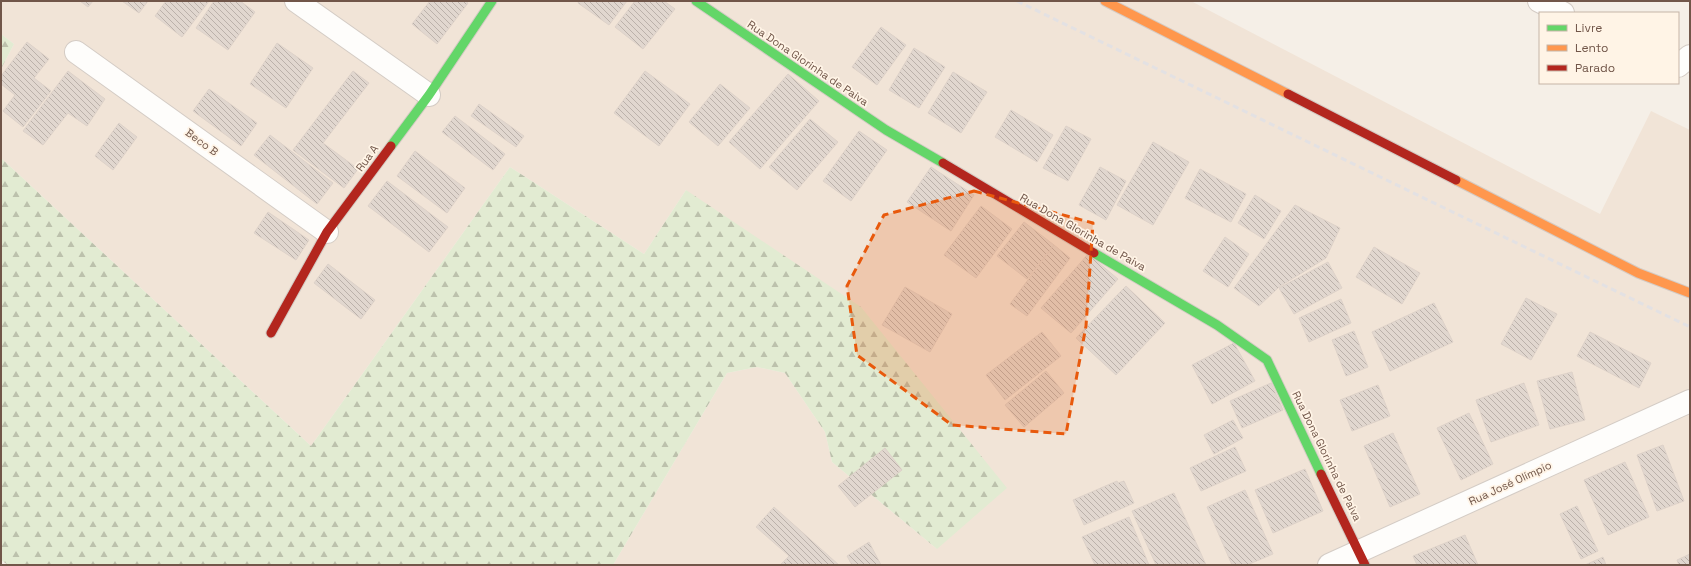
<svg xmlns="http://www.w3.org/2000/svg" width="1691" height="566" font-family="'Space Grotesk',sans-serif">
<defs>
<pattern id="forest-firs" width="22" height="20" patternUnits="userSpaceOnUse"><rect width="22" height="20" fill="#e2ebd2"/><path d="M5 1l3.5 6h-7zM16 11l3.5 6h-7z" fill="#bcc1ac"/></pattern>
<pattern id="building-back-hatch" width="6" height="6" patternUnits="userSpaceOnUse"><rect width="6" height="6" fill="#e1d7cf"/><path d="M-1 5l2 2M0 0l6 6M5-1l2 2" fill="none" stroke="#bbb1aa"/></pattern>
</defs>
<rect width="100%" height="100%" fill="#f5efe7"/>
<polygon fill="#f1e4d7" points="1,1 1191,1 1600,214 1651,111 1690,130 1690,565 613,565 727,373 757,367 785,373 825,432 832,462 937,549 686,190 644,254 510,167 311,446 1,158 1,69 14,44 1,34"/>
<g fill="url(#forest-firs)">
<polygon points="1,34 14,44 1,69"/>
<polygon points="1,158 311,446 510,167 644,254 686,190 861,307 1007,488 937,549 832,462 825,432 785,373 757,367 727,373 613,565 8,565 1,560"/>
</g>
<g fill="url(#building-back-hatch)" stroke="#ded2c9">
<polygon points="80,1 93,1 88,7"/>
<polygon points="122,1 148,1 139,13"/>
<polygon points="166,1 209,1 182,37 155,16"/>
<polygon points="214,1 240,1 255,12 228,50 196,28"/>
<polygon points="430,1 465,1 468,3 437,44 412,24"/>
<polygon points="579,1 627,1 609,25 578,3"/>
<polygon points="635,1 664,1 675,9 643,49 615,27"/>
<polygon points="881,27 906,45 877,85 852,67"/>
<polygon points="27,42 49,59 34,78 51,91 23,127 3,111 15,95 1,84 1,76"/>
<polygon points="277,43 313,68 286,108 250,84"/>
<polygon points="914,48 945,67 919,108 889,90"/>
<polygon points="68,71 105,99 87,126 68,113 43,145 23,131"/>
<polygon points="353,71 369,83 323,143 358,169 344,188 293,150"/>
<polygon points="645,71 690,104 659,146 614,113"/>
<polygon points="953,72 987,92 961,133 928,113"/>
<polygon points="788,74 819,101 760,169 729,142"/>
<polygon points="720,84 750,108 718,146 689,122"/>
<polygon points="209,89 257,123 241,146 193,111"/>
<polygon points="479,104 524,136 516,147 471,116"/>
<polygon points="1011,110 1053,135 1037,162 995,137"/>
<polygon points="455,116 505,154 493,170 442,132"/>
<polygon points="810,119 838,142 797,190 769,167"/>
<polygon points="119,123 137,137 113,170 95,156"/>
<polygon points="1066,126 1091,139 1068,181 1043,168"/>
<polygon points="859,131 887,150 851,201 823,181"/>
<polygon points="270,135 333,183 317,204 254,155"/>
<polygon points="1153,142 1189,162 1153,225 1117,205"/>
<polygon points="415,151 465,188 447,213 397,176"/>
<polygon points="931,167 974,195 951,231 907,202"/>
<polygon points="1100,167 1126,181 1106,220 1079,205"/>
<polygon points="1200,169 1246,194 1231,222 1185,198"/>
<polygon points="387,181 448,227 429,252 368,206"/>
<polygon points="1255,195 1281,211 1264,239 1238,223"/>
<polygon points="1295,205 1340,228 1326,258 1279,287 1259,306 1234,288"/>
<polygon points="981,206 1012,229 976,278 944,255"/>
<polygon points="268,212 309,240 296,260 254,233"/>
<polygon points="1024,222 1054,245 1027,279 997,256"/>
<polygon points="1225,237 1249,254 1228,287 1203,271"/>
<polygon points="1054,245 1070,258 1027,316 1010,304"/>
<polygon points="1374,247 1420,273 1402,304 1356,277"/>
<polygon points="1088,254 1118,279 1071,333 1041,308"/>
<polygon points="1328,262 1342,288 1294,314 1279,288"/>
<polygon points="328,264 375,300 361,319 314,283"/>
<polygon points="1126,286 1165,323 1116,375 1076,338"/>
<polygon points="905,287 952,314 930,352 882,325"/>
<polygon points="1526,298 1557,314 1531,360 1501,344"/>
<polygon points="1341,299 1351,323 1309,342 1299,318"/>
<polygon points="1434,303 1453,342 1390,371 1372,332"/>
<polygon points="1354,331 1368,367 1346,376 1332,340"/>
<polygon points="1042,332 1061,356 1005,400 986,375"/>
<polygon points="1590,332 1651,363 1639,388 1577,356"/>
<polygon points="1234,343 1255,381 1212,404 1192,365"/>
<polygon points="1046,371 1064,393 1024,427 1005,405"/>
<polygon points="1572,372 1585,420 1550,429 1537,381"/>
<polygon points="1271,383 1283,410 1242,428 1230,401"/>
<polygon points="1524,383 1539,425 1491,442 1476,400"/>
<polygon points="1378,385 1390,416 1352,431 1340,400"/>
<polygon points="1469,413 1493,464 1461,480 1437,428"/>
<polygon points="1233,420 1243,438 1214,454 1204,435"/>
<polygon points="1393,433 1420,494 1390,507 1364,446"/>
<polygon points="1663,445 1684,501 1657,511 1637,455"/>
<polygon points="1235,447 1246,471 1201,491 1190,468"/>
<polygon points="885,448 902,470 855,507 838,486"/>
<polygon points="1625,462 1649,517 1608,535 1584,480"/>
<polygon points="1305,469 1323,511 1273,533 1255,490"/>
<polygon points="1117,481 1118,483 1124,481 1134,503 1084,525 1073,500"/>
<polygon points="1245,490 1273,554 1247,565 1232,565 1207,507"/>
<polygon points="1174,493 1206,565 1156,565 1132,511"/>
<polygon points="1577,506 1598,551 1581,559 1560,514"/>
<polygon points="774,507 839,565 780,565 789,556 756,527"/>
<polygon points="1129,517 1149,565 1095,565 1082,537"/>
<polygon points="1465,535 1478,565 1417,565 1413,556"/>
<polygon points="869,542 881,565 852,565 847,556"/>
<polygon points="1690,554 1690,565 1679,565 1677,560"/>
<polygon points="1603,557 1606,565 1585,565"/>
</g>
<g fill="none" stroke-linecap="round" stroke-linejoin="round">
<defs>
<g id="street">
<polyline points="296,1 429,95"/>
<polyline points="1539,1 1563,13"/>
<polyline points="76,52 327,232"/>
<polyline points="1678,66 1690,56"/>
<polyline points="1329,565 1690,401"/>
</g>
<g id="fast">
<polyline points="696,1 886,130 943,163"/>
<polyline points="391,146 429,95 492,1"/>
<polyline points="1094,253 1217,325 1267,360 1321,474"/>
</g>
<g id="slow">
<polyline points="1105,1 1288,94"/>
<polyline points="1456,180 1638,273 1690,293"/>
</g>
<g id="jam">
<polyline points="1288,94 1456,180"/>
<polyline points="943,163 1094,253"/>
<polyline points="271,333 327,232 391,146"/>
<polyline points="1321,474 1365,565"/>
</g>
</defs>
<use href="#street" stroke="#d4ccc5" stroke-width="24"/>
<use href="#fast" stroke="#d4cbc4" stroke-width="11"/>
<use href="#slow" stroke="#d4cbc4" stroke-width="11"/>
<use href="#jam" stroke="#d4cbc4" stroke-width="11"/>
<use href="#street" stroke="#fefdfb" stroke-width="22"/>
<use href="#fast" stroke="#63d668" stroke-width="9"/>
<use href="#slow" stroke="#ff974d" stroke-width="9"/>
<use href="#jam" stroke="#b3261e" stroke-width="9"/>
<polyline stroke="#e3e1e3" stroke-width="3" stroke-dasharray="6 4" stroke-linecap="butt" points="1017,1 1690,327"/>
</g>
<path fill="#e8590c" fill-opacity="0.2" stroke="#e8590c" stroke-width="3" stroke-dasharray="8 5" stroke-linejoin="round" d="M974 191 1093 223 1086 326 1066 434 952 425 857 355 847 286 884 215Z"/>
<g text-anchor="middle" stroke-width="3.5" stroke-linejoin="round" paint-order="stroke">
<g font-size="11" fill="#715649" stroke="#fff4e6">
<text transform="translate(808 63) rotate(34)" y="4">Rua Dona Glorinha de Paiva</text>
<text transform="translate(202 142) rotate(36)" y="4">Beco B</text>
<text transform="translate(367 158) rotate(-54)" y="4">Rua A</text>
<text transform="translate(1083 232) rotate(30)" y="4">Rua Dona Glorinha de Paiva</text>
<text transform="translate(1327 456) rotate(64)" y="4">Rua Dona Glorinha de Paiva</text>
<text transform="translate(1510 483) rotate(-25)" y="4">Rua José Olímpio</text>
</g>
</g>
<rect width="1691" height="566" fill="none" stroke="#715649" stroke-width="4"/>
<rect x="1539" y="12" width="140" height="72" fill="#fff4e6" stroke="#c6b5a7"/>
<rect x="1547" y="25" width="20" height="6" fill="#63d668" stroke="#c6b5a7"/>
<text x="1575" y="32" font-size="12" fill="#715649">Livre</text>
<rect x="1547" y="45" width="20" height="6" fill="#ff974d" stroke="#c6b5a7"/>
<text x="1575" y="52" font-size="12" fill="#715649">Lento</text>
<rect x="1547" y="65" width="20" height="6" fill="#b3261e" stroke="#c6b5a7"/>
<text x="1575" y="72" font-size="12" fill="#715649">Parado</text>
</svg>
